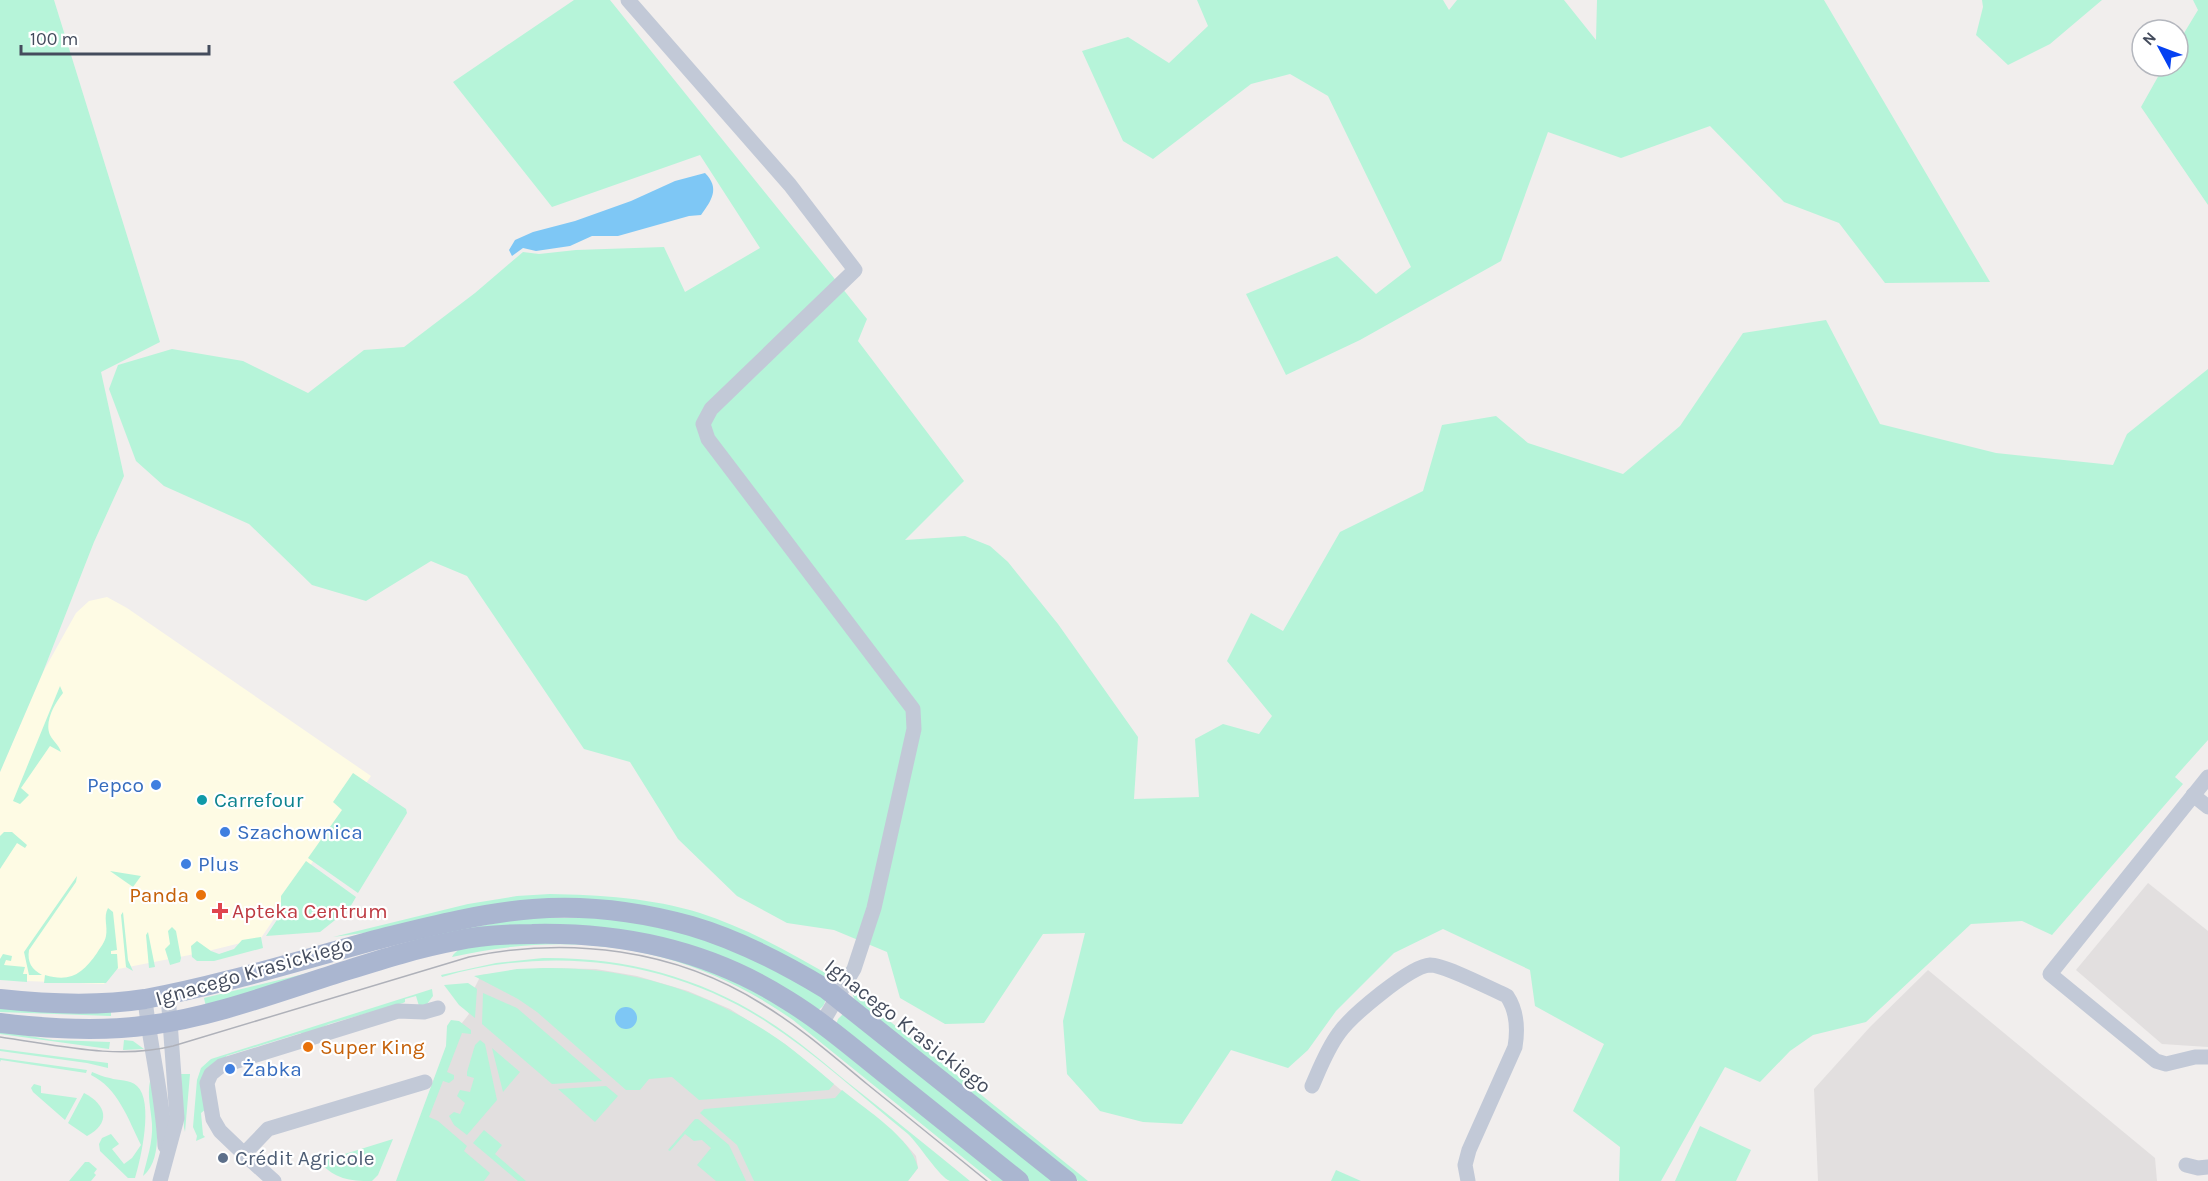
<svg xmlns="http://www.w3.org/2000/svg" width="2208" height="1181" font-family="Karla,sans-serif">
<rect width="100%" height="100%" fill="#f1eeed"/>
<polygon fill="#fefbe4" points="107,597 127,608 371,776 261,938 200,953 113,970 104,984 0,980 0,772 43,672 76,613 89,601"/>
<g fill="#e2dfdf">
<polygon points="2148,883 2208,931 2208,1047 2162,1044 2076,970"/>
<polygon points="544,968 596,969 637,976 688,991 730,1009 785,1044 903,1141 916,1156 918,1168 908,1181 398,1181 457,1024 462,1023 469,1014 465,1007 481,975"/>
<polygon points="1928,970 2155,1158 2157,1181 1818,1181 1814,1089 1870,1027"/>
</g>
<g fill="#b6f4d9">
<polygon points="0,0 54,0 160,342 101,372 124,476 94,542 43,672 0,772"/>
<polygon points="574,0 610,0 867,319 858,341 964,481 905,540 965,536 990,546 1008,562 1058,624 1138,737 1134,799 1199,797 1195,739 1223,724 1259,734 1272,716 1227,661 1251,613 1283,631 1340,532 1423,491 1442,425 1496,416 1528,443 1623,474 1680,426 1743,333 1826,320 1880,424 1996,453 2113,465 2127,434 2208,369 2208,740 2175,777 2183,784 2052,935 2022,921 1971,924 1866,1022 1813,1035 1790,1051 1760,1082 1725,1067 1661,1181 1619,1181 1620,1147 1573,1111 1604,1044 1535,1006 1530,970 1443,929 1394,953 1336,1011 1308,1050 1288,1068 1231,1050 1182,1124 1143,1122 1100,1111 1067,1074 1063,1021 1085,933 1043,934 984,1023 945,1024 900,998 887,952 834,930 787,923 737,896 678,839 630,762 584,749 467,576 431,561 366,601 312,585 249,524 164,486 136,461 109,389 118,365 172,349 243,361 308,393 364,350 404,347 475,293 523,252 539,254 576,250 664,247 685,292 760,248 700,155 552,207 453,82"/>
<polygon points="1197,0 1443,0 1449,10 1457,0 1564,0 1596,40 1597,0 1824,0 1990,282 1885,283 1839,223 1784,202 1710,126 1621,158 1548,132 1501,261 1360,340 1286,375 1246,294 1337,256 1376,294 1411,267 1328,96 1290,74 1251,84 1153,159 1123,141 1082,51 1128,37 1169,63 1208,26"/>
<polygon points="1982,0 2102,0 2050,44 2008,65 1976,35 1983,7"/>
<polygon points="2193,0 2208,0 2208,205 2141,107 2164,66 2178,66 2178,43 2198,10"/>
<path d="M60 686 63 693C55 703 44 722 50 735 53 741 59 745 61 752L50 746 21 788 29 795 20 804 13 801Z"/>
<polygon points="353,773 406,809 407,813 358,893 308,858 342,810 333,802"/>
<polygon points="4,832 12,832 27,845 25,848 17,843 0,869 0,836"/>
<polygon points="306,861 356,897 349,909 320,932 266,936 281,914 281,896"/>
<polygon points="110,871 141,876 133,887"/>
<path d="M77 876 76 882 29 950C27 963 32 969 42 975H29L24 952Z"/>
<path d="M550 894C600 895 652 898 700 913 749 929 793 954 837 980L830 981 651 908 386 930 333 937 468 904 517 896Z"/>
<path d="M108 908 113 912 117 950 111 951V954H117L118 968 106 983H44L45 975C71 983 83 973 97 953 100 948 105 942 106 936 108 926 103 917 108 908Z"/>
<polygon points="123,912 128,960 133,971 126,967 121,915"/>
<path d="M523 918H605L667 927 738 951 826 998C825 1004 822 1009 817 1010L780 987 553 926 206 1007 204 998 308 973 431 935Z"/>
<polygon points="172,927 176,931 181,958 180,962 170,965 165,949 170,944 168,931"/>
<polygon points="148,932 155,967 149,968 146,935"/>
<polygon points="261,937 263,948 214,961 197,961 192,957 191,946 197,941 211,951 219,954 234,949 242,940"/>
<path d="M502 942 610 944 703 966 790 1010 1005 1181H992L793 1020C688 946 576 929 452 957 459 943 487 944 502 942Z"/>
<polygon points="3,954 12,956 11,961 6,960 4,965 25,967 23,974 27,974 27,982 0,980 0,959"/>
<path d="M543 958C622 957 698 976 765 1019 797 1039 826 1065 856 1089 894 1119 932 1150 970 1181 964 1181 955 1181 950 1181 940 1178 918 1143 908 1134 861 1096 815 1053 765 1021 669 959 550 945 442 977L441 975 496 963Z"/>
<path d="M544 968C625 967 700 988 769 1033 792 1048 813 1066 834 1084L829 1090 699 1100 672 1077 649 1079 640 1090H626L537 1012 518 999 474 976 517 969Z"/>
<polygon points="468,983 477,989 475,1018 459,1005 444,985"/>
<polygon points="432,989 433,996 427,1004 419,1006 416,996 405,999 405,1002 403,1003 329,1024 303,1037 301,1033 226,1056 227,1060 218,1064 206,1109 201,1113 203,1135 205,1137 196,1141 197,1136 193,1127 197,1080 201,1068 211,1059"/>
<polygon points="851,990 1088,1181 1078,1181 855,1001"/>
<polygon points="483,993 517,1008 602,1081 552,1084 482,1024"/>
<polygon points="0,1008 111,1010 111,1016 0,1012"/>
<polygon points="843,1014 1055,1181 1029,1181 836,1025 838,1019"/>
<polygon points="451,1020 459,1021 471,1030 471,1034 462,1033 447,1072 454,1075 454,1079 449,1083 443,1081 429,1117 438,1121 467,1146 464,1151 490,1173 484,1181 396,1181 446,1046 447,1026"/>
<polygon points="0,1031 53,1040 110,1042 109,1049 0,1034"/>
<polygon points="124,1040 133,1041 144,1049 123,1050"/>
<polygon points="480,1040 485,1044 497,1100 467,1135 454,1125 449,1116 454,1112 460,1114 465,1103 457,1096 460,1090 470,1092 474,1078 467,1076 467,1072 475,1045"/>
<polygon points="492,1048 520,1072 503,1092"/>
<polygon points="0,1049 108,1063 108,1068 87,1063 0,1051"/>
<polygon points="0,1058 87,1070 86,1073 1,1060 0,1062"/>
<path d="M92 1072C98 1074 103 1077 110 1078 118 1081 130 1079 137 1086 154 1101 141 1159 135 1178H128L100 1151 99 1144 102 1138 111 1134 119 1144 112 1149 124 1164 132 1158 141 1145C128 1119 118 1088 91 1075Z"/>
<polygon points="181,1074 190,1074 185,1132 184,1127"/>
<path d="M150 1081H152C155 1107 166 1158 143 1176 147 1159 153 1142 152 1124 151 1109 147 1096 150 1081Z"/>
<polygon points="34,1084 41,1086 41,1093 77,1098 65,1120 33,1092 31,1088"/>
<path d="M606 1086 618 1096 595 1122C582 1111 571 1100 558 1089Z"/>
<path d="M842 1090C866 1110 911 1137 918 1168L908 1181H754L737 1145 700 1113 704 1109 835 1098Z"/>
<path d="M84 1093C107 1105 111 1123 87 1136L68 1123Z"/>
<polygon points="695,1119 698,1119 729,1145 746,1181 716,1181 697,1165 711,1148 702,1140 694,1141 685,1134 670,1151 668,1150"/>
<polygon points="1700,1126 1751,1150 1736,1181 1675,1181"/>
<polygon points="484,1130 502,1145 495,1154 526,1181 518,1181 473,1143"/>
<path d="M393 1139 378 1175 372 1181C348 1181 336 1179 319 1162Z"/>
<polygon points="85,1162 89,1162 97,1169 94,1173 96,1175 91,1181 69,1181"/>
<polygon points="1336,1170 1361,1181 1331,1181"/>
</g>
<g fill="#7ec7f5">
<path d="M705 173C720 188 712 200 701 215L689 216 618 236H592L570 246 536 251 523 248 512 256 509 250 515 240 533 232 575 221 631 201 675 181Z"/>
<circle cx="626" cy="1018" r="11"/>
</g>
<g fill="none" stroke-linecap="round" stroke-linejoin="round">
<g stroke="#c2c9d7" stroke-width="15">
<polyline points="628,0 790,185 855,270 711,409 703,424 708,439 913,709 914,729 874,908 854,969 822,1023"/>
<polyline points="2208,777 2050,974 2156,1061 2166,1064 2195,1057 2208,1057"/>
<polyline points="2193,795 2208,807"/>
<path d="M145 999C150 1048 163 1095 165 1146"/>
<polyline points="425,1082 268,1129 244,1154 220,1131 213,1119 207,1083 211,1074 221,1066 398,1011 424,1012 438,1008"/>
<path d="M1312 1086C1320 1068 1327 1049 1339 1033 1351 1016 1410 966 1430 965 1445 965 1491 989 1507 996 1517 1011 1518 1029 1515 1047L1469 1150 1465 1165 1468 1181"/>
<polyline points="244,1154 274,1181"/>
<polyline points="2186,1165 2198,1168 2208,1167"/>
<polyline points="160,1181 177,1118 168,994"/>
</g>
<g stroke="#aab6d0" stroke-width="20">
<path d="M0 999C46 1004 100 1006 145 999 226 984 307 958 387 937 435 925 484 913 533 909 585 905 641 912 691 926 739 940 783 963 826 989L1067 1181"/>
<path d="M0 1023C49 1029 101 1032 150 1025 217 1016 283 990 348 970 383 959 418 948 455 941 480 935 507 934 532 934 622 932 710 951 787 1000 823 1022 855 1050 889 1077 932 1111 975 1146 1019 1181"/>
</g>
<path stroke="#afb1b9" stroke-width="1.5" d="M0 1037C57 1045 116 1060 173 1046L469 957C569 936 675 949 762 1004 800 1027 833 1056 867 1084 907 1116 947 1149 987 1181"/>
</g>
<g fill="#3f7fe0" stroke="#fff" stroke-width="2">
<circle cx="156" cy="785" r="6"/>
<circle cx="225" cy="832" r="6"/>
<circle cx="186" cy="864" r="6"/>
<circle cx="230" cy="1069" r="6"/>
</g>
<circle fill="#0f9aa8" stroke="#fff" stroke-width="2" cx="202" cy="800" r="6"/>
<g fill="#e8710a" stroke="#fff" stroke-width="2">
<circle cx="201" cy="895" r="6"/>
<circle cx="308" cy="1047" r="6"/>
</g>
<path fill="#e0444e" stroke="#fff" stroke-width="2" d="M217 902h6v6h6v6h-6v6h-6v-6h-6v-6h6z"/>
<circle fill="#5c6f8a" stroke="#fff" stroke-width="2" cx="223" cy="1158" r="6"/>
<g text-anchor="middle" stroke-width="4.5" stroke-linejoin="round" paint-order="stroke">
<g font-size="21" fill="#366cbe" stroke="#fff" text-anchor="start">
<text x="144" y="792" text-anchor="end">Pepco</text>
<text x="237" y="839">Szachownica</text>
<text x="198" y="871">Plus</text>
<text x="242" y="1076">Żabka</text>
</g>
<g font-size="21" fill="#0d838f" stroke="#fff" text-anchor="start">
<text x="214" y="807">Carrefour</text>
</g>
<g font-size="21" fill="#c56008" stroke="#fff" text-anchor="end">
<text x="189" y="902">Panda</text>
<text x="320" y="1054" text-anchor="start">Super King</text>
</g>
<g font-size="21" fill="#be3a42" stroke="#fff" text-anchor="start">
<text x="232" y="918">Apteka Centrum</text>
</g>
<g font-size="21" fill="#444c5d" stroke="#fff">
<text transform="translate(254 971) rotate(-16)" y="7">Ignacego Krasickiego</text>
<text transform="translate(908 1026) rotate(38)" y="7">Ignacego Krasickiego</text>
</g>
<g font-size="21" fill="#4e5e75" stroke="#fff" text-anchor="start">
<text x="235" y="1165">Crédit Agricole</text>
</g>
</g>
<g transform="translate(2160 48) rotate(311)"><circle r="28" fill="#ffffff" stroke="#b4b7be" stroke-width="1.5"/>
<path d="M0-4.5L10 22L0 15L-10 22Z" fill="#0541f2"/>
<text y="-9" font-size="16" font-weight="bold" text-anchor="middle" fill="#444c5d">N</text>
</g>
<path d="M21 45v9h188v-9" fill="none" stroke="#444c5d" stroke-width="3"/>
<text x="30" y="45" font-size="18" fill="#444c5d" stroke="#ffffff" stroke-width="4.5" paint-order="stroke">100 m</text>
</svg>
